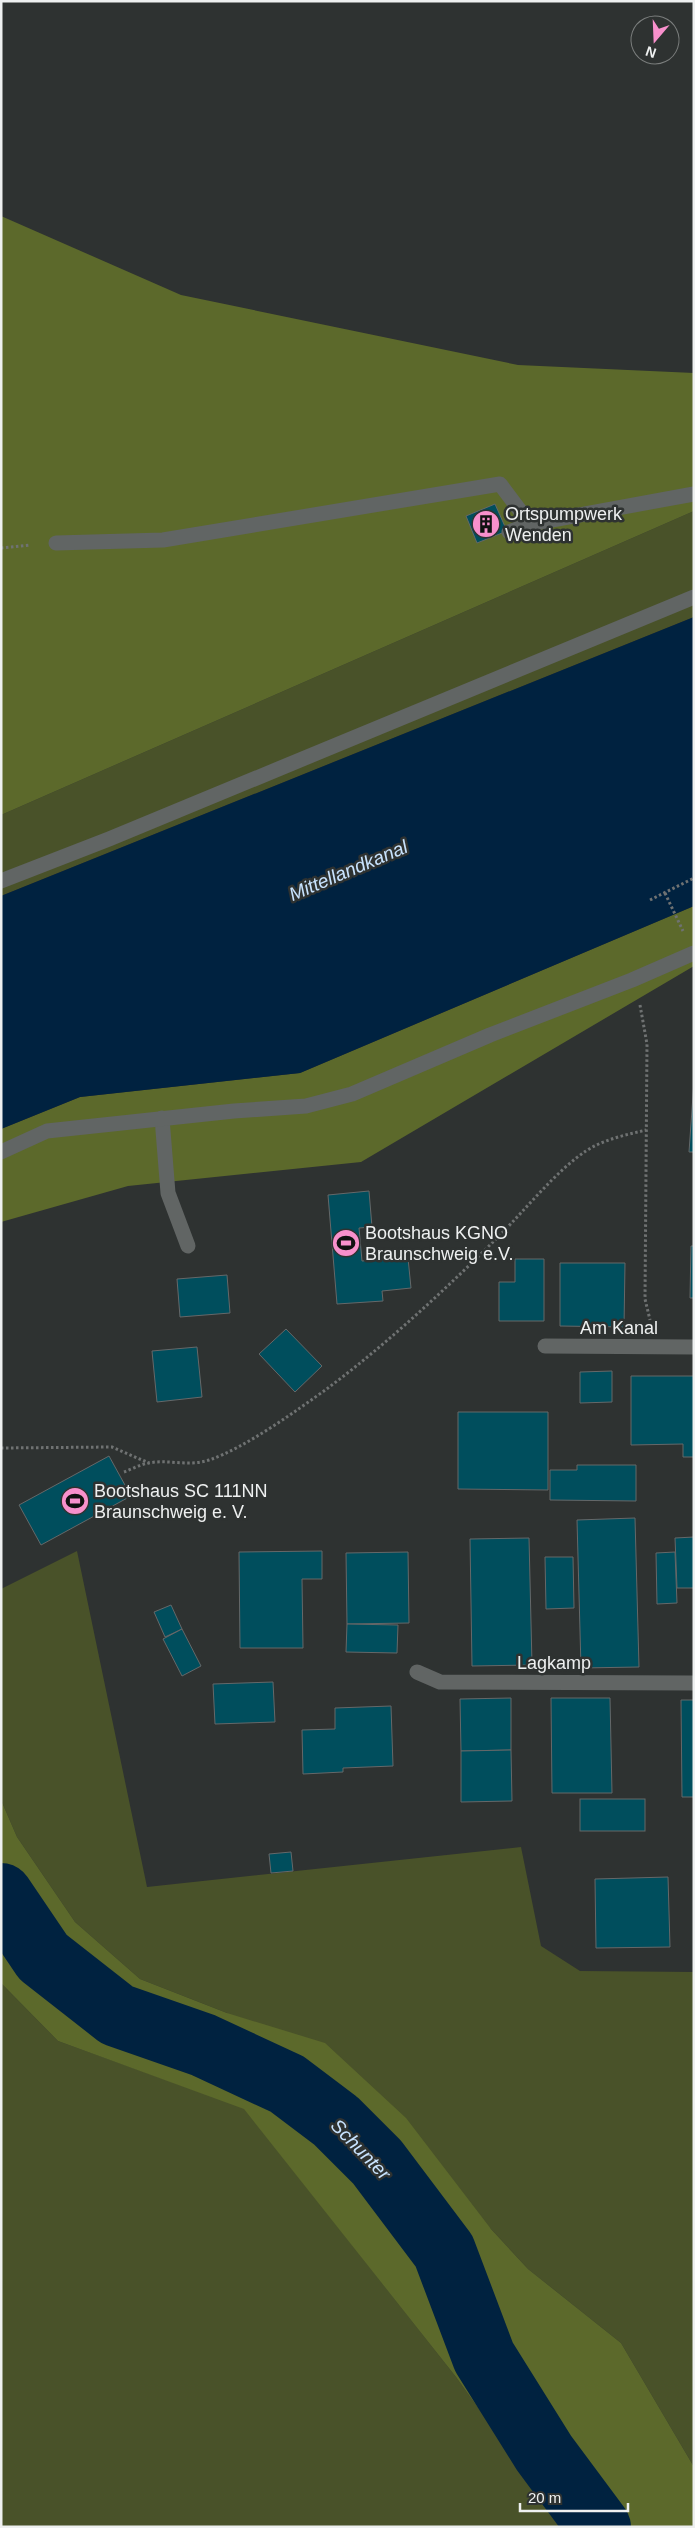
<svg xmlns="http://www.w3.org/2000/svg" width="695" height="2528" font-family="Helvetica,sans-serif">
<rect width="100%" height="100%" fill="#2e3231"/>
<g fill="#495229">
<polygon points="694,511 694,617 1,896 1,815"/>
<polygon points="77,1551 147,1887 521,1847 541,1946 580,1971 694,1972 694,2467 621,2343 528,2269 491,2229 227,2013 140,1979 75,1922 17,1837 1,1800 1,1589"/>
<polygon points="1,1983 58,2041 244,2108 456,2377 563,2527 1,2527"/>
</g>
<g fill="#5c692b">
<polygon points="1,216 181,295 518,365 694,373 694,511 1,815"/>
<polygon points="694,906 694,966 361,1162 128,1186 1,1222 1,1129 80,1097 300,1073"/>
<polygon points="1,1800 17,1837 75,1922 140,1979 227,2013 325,2043 406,2118 491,2229 528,2269 621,2343 694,2467 694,2527 563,2527 456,2377 244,2109 58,2041 1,1983"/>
</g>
<polygon fill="#002240" points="694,617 694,906 300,1073 80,1097 1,1129 1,896"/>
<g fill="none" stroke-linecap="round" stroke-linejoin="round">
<polyline stroke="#002240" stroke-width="64" points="1,1895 43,1957 117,2015 203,2045 287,2084 336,2121 377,2162 444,2251 484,2357 544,2453 599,2527"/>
</g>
<g fill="#004e5d" stroke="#656869">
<polygon points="495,504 507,531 477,543 466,516"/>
<polygon points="694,1081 694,1152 689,1152"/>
<polygon points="369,1191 372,1227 359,1228 362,1261 408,1258 411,1288 382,1291 383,1301 337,1304 328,1195"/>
<polygon points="691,1246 694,1246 694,1298 690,1298"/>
<polygon points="515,1259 544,1259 544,1321 499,1321 499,1282 515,1282"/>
<polygon points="560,1263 625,1263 624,1327 560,1326"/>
<polygon points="227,1275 230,1313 180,1317 177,1279"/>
<polygon points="286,1329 322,1366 295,1392 259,1354"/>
<polygon points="197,1347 202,1397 157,1402 152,1351"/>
<polygon points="612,1371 612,1402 580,1403 580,1372"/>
<polygon points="631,1376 694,1376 694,1457 683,1457 683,1444 631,1445"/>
<polygon points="458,1412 548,1412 548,1490 458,1489"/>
<polygon points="109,1456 131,1496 41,1545 19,1505"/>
<polygon points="577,1465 636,1465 636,1501 550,1500 550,1470 577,1470"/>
<polygon points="635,1518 639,1667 581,1668 577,1520"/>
<polygon points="694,1537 694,1588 677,1588 675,1538"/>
<polygon points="529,1538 532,1665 472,1666 470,1539"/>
<polygon points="322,1551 322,1579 302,1579 303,1648 240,1648 239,1552"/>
<polygon points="408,1552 409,1623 347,1624 346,1553"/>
<polygon points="675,1552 677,1603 657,1604 656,1553"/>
<polygon points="545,1557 573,1557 574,1608 546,1609"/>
<polygon points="171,1605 182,1629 165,1637 154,1612"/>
<polygon points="347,1624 398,1625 397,1653 346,1652"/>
<polygon points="182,1629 201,1666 182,1676 163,1639"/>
<polygon points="273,1682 275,1722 215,1724 213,1684"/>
<polygon points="511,1698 511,1750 461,1751 460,1699"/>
<polygon points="551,1698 610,1698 612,1793 552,1793"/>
<polygon points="681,1700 694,1700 694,1797 682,1797"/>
<polygon points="391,1706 393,1766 343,1768 343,1772 303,1774 302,1730 335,1729 335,1708"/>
<polygon points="511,1750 512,1801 461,1802 461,1751"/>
<rect x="580" y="1799" width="65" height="32"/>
<polygon points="291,1852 293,1871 271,1873 269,1854"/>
<polygon points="668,1877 670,1947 596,1948 595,1879"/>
</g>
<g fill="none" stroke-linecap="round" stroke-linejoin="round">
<g stroke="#6f7272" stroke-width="3" stroke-dasharray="2.5 2.5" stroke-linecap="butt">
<polyline points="1,548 30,545"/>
<polyline points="665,893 683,931"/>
<polyline points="650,900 694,878"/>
<polyline points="640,1005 647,1044 645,1299 650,1320"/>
<polyline points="1,1448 112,1447 149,1463"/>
<path d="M124 1472C132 1469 141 1464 149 1463 167 1459 188 1467 209 1460 245 1448 296 1411 328 1388 388 1343 447 1288 500 1235 525 1210 558 1169 586 1151 604 1139 626 1135 646 1130"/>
</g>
<g stroke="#616564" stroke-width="15">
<polyline points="509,532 530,524"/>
<polyline points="56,543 163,540 500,484 530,524 694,494"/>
<polyline points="1,881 109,839 694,597"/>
<polyline points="162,1118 168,1193 188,1246"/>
<polyline points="1,1152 47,1131 234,1111 306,1106 352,1094 490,1035 632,980 694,953"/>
<polyline points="545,1346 694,1347"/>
<polyline points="417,1672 440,1682 694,1683"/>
</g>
</g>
<defs>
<symbol id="building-disc" viewBox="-11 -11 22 22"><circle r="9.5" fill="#f890cc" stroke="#2e3231"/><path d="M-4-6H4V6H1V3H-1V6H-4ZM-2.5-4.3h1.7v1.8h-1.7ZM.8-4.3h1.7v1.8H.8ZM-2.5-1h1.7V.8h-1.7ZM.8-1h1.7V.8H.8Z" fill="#111"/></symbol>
<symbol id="stadium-disc" viewBox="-11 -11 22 22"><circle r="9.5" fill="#f890cc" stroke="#2e3231"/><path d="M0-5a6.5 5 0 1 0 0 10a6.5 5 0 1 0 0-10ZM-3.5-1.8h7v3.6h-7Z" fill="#111"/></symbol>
</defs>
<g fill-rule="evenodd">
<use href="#building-disc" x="470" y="508" width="32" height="32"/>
<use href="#stadium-disc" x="330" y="1227" width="32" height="32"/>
<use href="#stadium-disc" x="59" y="1485" width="32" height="32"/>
</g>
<g text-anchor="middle" stroke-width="5" stroke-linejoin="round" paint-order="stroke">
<g font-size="18" fill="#eef0f0" stroke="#2e3231" text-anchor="start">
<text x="505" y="520">Ortspumpwerk<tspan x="505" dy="21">Wenden</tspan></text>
<text x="365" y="1239">Bootshaus KGNO<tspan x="365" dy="21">Braunschweig e.V.</tspan></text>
<text x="94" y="1497">Bootshaus SC 111NN<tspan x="94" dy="21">Braunschweig e. V.</tspan></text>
</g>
<g font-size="18" fill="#eef0f0" stroke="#2e3231">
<text x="619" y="1334">Am Kanal</text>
<text x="554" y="1669">Lagkamp</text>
</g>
<g font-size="19" font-style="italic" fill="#c8e3fe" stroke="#2e3231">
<text transform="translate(348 870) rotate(-23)" y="7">Mittellandkanal</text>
<text transform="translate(361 2149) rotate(46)" y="7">Schunter</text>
</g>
</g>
<rect width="695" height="2528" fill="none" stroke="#eef0f0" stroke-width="5"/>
<g transform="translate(655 40) rotate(199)"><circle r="24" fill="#2e3231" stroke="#7b7e7d"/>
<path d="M0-4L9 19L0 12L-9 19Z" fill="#f890cc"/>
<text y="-8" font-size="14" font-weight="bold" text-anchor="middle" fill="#eef0f0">N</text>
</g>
<path d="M520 2503v8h108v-8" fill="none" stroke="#eef0f0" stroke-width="2.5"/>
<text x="528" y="2503" font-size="15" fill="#eef0f0" stroke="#2e3231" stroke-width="4" paint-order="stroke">20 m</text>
</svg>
